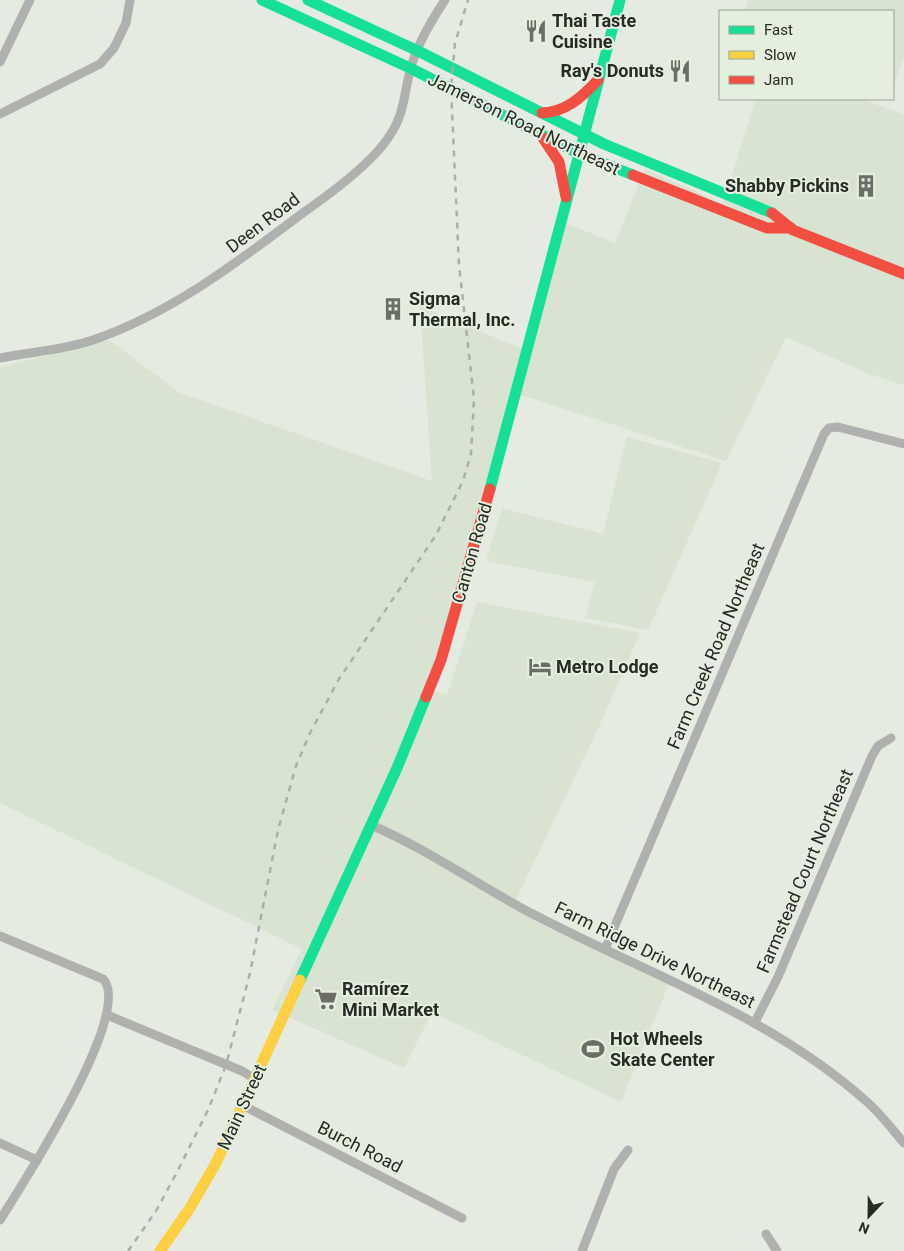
<svg xmlns="http://www.w3.org/2000/svg" width="904" height="1251" font-family="Roboto,sans-serif">
<rect width="100%" height="100%" fill="#e5ebe1"/>
<g fill="#d8e3d1">
<polygon points="748,0 904,0 904,57 893,87 893,11 744,11"/>
<polygon points="756,99 860,99 904,114 904,385 871,375 786,337 726,461 515,393 431,691 447,695 477,602 640,633 597,731 513,906 538,923 670,981 621,1102 432,1012 404,1068 272,1010 302,949 0,803 0,367 109,340 180,393 432,481 420,306 522,349 560,221 615,243 645,169 723,203"/>
<polygon points="627,437 722,463 648,630 585,618 595,582 486,561 502,508 603,534"/>
</g>
<g fill="none" stroke-linecap="round" stroke-linejoin="round">
<g stroke="#aeb1ad" stroke-width="9">
<polyline points="0,62 30,0"/>
<polyline points="0,114 100,64 114,48 126,23 130,0"/>
<path d="M0 358C30 352 64 350 93 340 171 313 235 264 300 215 327 196 373 163 390 135 404 115 404 94 410 71 416 46 431 21 445 0"/>
<path d="M371 825C425 848 475 883 527 911 642 972 767 1013 866 1101 880 1113 892 1129 904 1143"/>
<path d="M0 936 103 979C135 1011 22 1185 0 1220"/>
<polyline points="605,949 824,434 829,428 838,427 904,444"/>
<polyline points="107,1015 242,1071 255,1079"/>
<polyline points="755,1022 778,977 872,756 878,746 891,738"/>
<polyline points="242,1105 462,1218"/>
<polyline points="0,1143 37,1160"/>
<polyline points="766,1234 777,1251"/>
<polyline points="582,1251 614,1169 628,1150"/>
</g>
<g stroke="#16e098" stroke-width="11">
<polyline points="262,0 410,68 578,153 633,175"/>
<polyline points="308,0 418,51 604,144 772,213"/>
<polyline points="490,489 620,0"/>
<polyline points="300,980 397,768 426,697"/>
</g>
<polyline stroke="#ffcf43" stroke-width="11" points="160,1251 190,1208 216,1163 300,980"/>
<g stroke="#f24e42" stroke-width="11">
<path d="M542 113C566 112 582 97 598 80"/>
<polyline points="543,138 559,162 566,197"/>
<polyline points="633,175 767,228 791,228"/>
<polyline points="772,213 793,230 904,274"/>
<polyline points="426,697 441,660 490,489"/>
</g>
<polyline stroke="#abafaa" stroke-width="2.5" stroke-dasharray="6 6" stroke-linecap="butt" points="128,1251 156,1211 176,1174 208,1110 226,1065 250,973 278,830 296,766 310,733 339,679 436,535 463,481 471,454 474,399 459,265 451,88 455,43 468,0"/>
</g>
<defs>
<symbol id="restaurant-bare" viewBox="-9 -9 18 18"><path d="M-5-6h1v4h1v-4h1v4h1v-4h1v5L-1.5 .5V6h-2V.5L-5-1ZM5-6V6H3V1.5H1.5Q1.5-4 5-6Z" fill="#6a6e67" stroke="#e4efdd" stroke-width="2.5" paint-order="stroke"/></symbol>
<symbol id="building-bare" viewBox="-9 -9 18 18"><path d="M-4-6H4V6H1V3H-1V6H-4ZM-2.5-4.3h1.7v1.8h-1.7ZM.8-4.3h1.7v1.8H.8ZM-2.5-1h1.7V.8h-1.7ZM.8-1h1.7V.8H.8Z" fill="#6a6e67" stroke="#e4efdd" stroke-width="2.5" paint-order="stroke"/></symbol>
<symbol id="hotel-bare" viewBox="-9 -9 18 18"><path d="M-6-4.5h1.5V1H6V5H4.5V3h-9V5H-6ZM-4 0a1.8 1.8 0 1 1 3.6 0ZM.5 0V-2.5h3Q6-2.5 6 0Z" fill="#6a6e67" stroke="#e4efdd" stroke-width="2.5" paint-order="stroke"/></symbol>
<symbol id="supermarket-bare" viewBox="-9 -9 18 18"><path d="M-6-5.5h2.5l.6 2H6L4.5 2H-2.5L-4.4-4H-6ZM-1.5 3.2a1.3 1.3 0 1 0 .1 0ZM3 3.2a1.3 1.3 0 1 0 .1 0Z" fill="#6a6e67" stroke="#e4efdd" stroke-width="2.5" paint-order="stroke"/></symbol>
<symbol id="stadium-bare" viewBox="-9 -9 18 18"><path d="M0-5a6.5 5 0 1 0 0 10a6.5 5 0 1 0 0-10ZM-3.5-1.8h7v3.6h-7Z" fill="#6a6e67" stroke="#e4efdd" stroke-width="2.5" paint-order="stroke"/></symbol>
</defs>
<g fill-rule="evenodd">
<use href="#restaurant-bare" x="520" y="15" width="32" height="32"/>
<use href="#restaurant-bare" x="664" y="55" width="32" height="32"/>
<use href="#building-bare" x="850" y="170" width="32" height="32"/>
<use href="#building-bare" x="377" y="293" width="32" height="32"/>
<use href="#hotel-bare" x="524" y="651" width="32" height="32"/>
<use href="#supermarket-bare" x="310" y="983" width="32" height="32"/>
<use href="#stadium-bare" x="577" y="1033" width="32" height="32"/>
</g>
<g text-anchor="middle" stroke-width="4" stroke-linejoin="round" paint-order="stroke">
<g font-size="18" font-weight="bold" fill="#272b25" stroke="#e4efdd" text-anchor="start">
<text x="552" y="27">Thai Taste<tspan x="552" dy="21">Cuisine</tspan></text>
<text x="664" y="77" text-anchor="end">Ray's Donuts</text>
<text x="849" y="192" text-anchor="end">Shabby Pickins</text>
<text x="409" y="305">Sigma<tspan x="409" dy="21">Thermal, Inc.</tspan></text>
<text x="556" y="673">Metro Lodge</text>
<text x="342" y="995">Ramírez<tspan x="342" dy="21">Mini Market</tspan></text>
<text x="610" y="1045">Hot Wheels<tspan x="610" dy="21">Skate Center</tspan></text>
</g>
<g font-size="18" fill="#272b25" stroke="#e4efdd">
<text transform="translate(524 124) rotate(26)" y="6">Jamerson Road Northeast</text>
<text transform="translate(263 223) rotate(-37)" y="6">Deen Road</text>
<text transform="translate(472 553) rotate(-74)" y="6">Canton Road</text>
<text transform="translate(716 646) rotate(-67)" y="6">Farm Creek Road Northeast</text>
<text transform="translate(805 871) rotate(-67)" y="6">Farmstead Court Northeast</text>
<text transform="translate(655 955) rotate(26)" y="6">Farm Ridge Drive Northeast</text>
<text transform="translate(242 1107) rotate(-65)" y="6">Main Street</text>
<text transform="translate(360 1147) rotate(27)" y="6">Burch Road</text>
</g>
</g>
<rect x="719" y="10" width="175" height="90" fill="#e4efdd" stroke="#98a193"/>
<rect x="729" y="26" width="25" height="8" fill="#16e098" stroke="#98a193"/>
<text x="764" y="35" font-size="15" fill="#272b25">Fast</text>
<rect x="729" y="51" width="25" height="8" fill="#ffcf43" stroke="#98a193"/>
<text x="764" y="60" font-size="15" fill="#272b25">Slow</text>
<rect x="729" y="76" width="25" height="8" fill="#f24e42" stroke="#98a193"/>
<text x="764" y="85" font-size="15" fill="#272b25">Jam</text>
<g transform="translate(869 1216) rotate(202)" stroke="#e4efdd" stroke-width="4" paint-order="stroke">
<path d="M0-4L9 19L0 12L-9 19Z" fill="#272b25"/>
<text y="-8" font-size="14" font-weight="bold" text-anchor="middle" fill="#272b25">N</text>
</g>
</svg>
